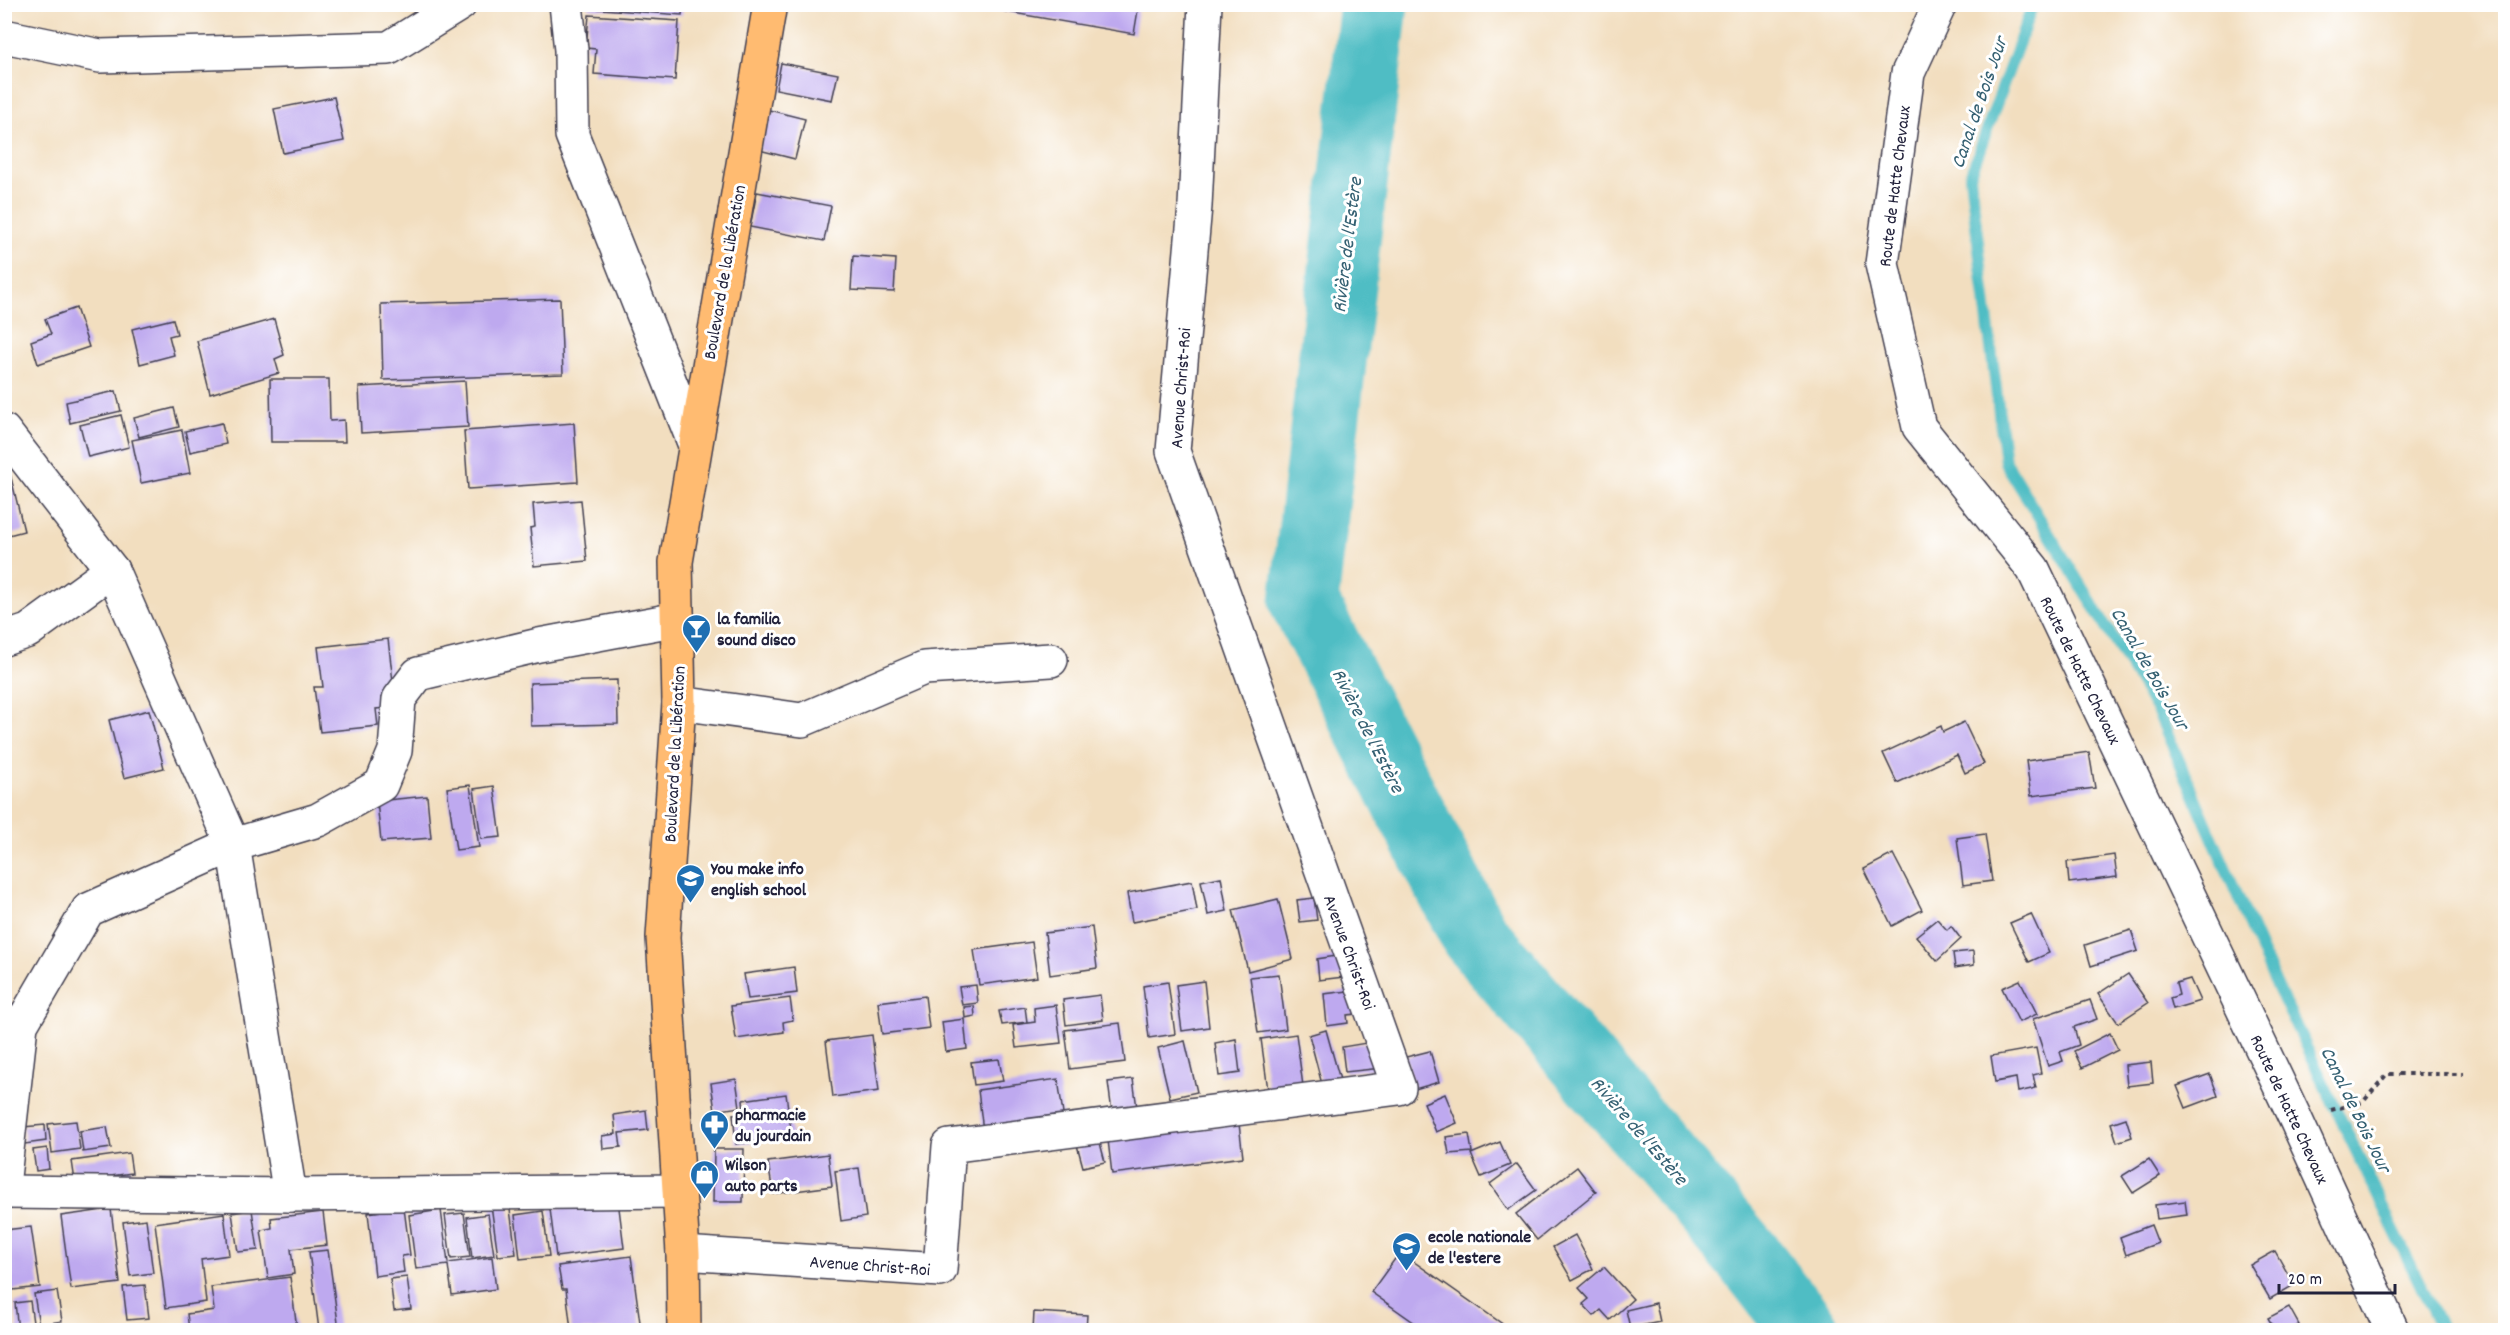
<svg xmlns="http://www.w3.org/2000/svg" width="2510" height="1335" font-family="Dekko,sans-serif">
<rect width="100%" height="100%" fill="#fff"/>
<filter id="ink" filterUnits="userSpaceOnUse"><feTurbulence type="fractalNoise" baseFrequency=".0167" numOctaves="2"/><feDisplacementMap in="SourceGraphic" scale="12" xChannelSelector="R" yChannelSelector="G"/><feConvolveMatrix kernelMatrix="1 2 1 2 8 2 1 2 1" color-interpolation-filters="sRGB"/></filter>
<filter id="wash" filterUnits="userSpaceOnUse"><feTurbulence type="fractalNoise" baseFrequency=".008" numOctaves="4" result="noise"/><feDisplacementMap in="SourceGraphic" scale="24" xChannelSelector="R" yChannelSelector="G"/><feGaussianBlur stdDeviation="1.35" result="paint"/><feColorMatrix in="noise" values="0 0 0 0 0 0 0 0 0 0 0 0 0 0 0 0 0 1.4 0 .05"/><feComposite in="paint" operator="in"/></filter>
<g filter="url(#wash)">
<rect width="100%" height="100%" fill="#f2debf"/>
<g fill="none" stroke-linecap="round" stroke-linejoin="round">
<polyline stroke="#4fbdc4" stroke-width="12" points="2033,4 1970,176 2005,462 2157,710 2275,982 2442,1330"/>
<polyline stroke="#4fbdc4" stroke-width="69" points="1374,4 1304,602 1474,935 1751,1260 1805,1330"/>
</g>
<g id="blocks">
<g fill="#bea9ef">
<polygon points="589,4 683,4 682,15 588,8"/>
<polygon points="962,4 1139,4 1134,34"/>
<polygon points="589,15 679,21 675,80 594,74 596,49 586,48"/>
<polygon points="781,63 838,74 832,100 776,89"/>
<polygon points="334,97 344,141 283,153 274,109"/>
<polygon points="769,110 805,119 795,159 759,150"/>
<polygon points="757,192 831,206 824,241 750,227"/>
<polygon points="853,256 896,259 894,292 851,290"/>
<polygon points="560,299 563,374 383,380 381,304"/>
<polygon points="76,308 89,347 38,364 31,341 51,334 45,319"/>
<polygon points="173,319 177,334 169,336 174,355 140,364 132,329"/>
<polygon points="274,319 284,355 275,359 279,373 210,394 197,341"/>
<polygon points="270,379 329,379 330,421 344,420 345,442 271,442"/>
<polygon points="465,381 468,427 361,433 359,387"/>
<polygon points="116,391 121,411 70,423 66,402"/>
<polygon points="174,408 179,427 139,437 134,418"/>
<polygon points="121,415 129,447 88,457 80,425"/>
<polygon points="222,423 226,444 190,452 185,431"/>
<polygon points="574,423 578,482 468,489 464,431"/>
<polygon points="182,430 190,473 141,483 132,440"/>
<polygon points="5,453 24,531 5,536"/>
<polygon points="581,500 587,561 534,566 530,528 535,527 533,504"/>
<polygon points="388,639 396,707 376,709 378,726 320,732 314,687 323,687 318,647"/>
<polygon points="617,680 618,724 531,726 530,683"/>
<polygon points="149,710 164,768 124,778 109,720"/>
<polygon points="1964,722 1984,764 1965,773 1957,755 1897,783 1883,753 1941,726 1943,732"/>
<polygon points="2089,752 2095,788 2031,796 2026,761"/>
<polygon points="470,785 479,847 456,850 447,788"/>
<polygon points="494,786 501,837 481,839 474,789"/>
<polygon points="427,796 431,838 381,842 377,801"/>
<polygon points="1985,834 1992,881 1963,885 1957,838"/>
<polygon points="1893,854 1922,910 1892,926 1864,869"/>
<polygon points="2114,855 2117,877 2069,883 2067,862"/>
<polygon points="1221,877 1227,911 1208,915 1201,881"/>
<polygon points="1192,881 1197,910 1132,922 1127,893"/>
<polygon points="1314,898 1317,920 1300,922 1297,900"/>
<polygon points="1278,899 1293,959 1248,971 1233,910"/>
<polygon points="2031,914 2049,953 2029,962 2010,923"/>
<polygon points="1937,919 1947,930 1951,926 1961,939 1937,961 1916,936"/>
<polygon points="1092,927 1097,968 1050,975 1045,933"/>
<polygon points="2131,930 2138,951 2091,966 2085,945"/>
<polygon points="1032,942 1037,977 979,985 974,950"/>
<polygon points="1973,951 1974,965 1955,968 1953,953"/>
<polygon points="1349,954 1352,976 1319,980 1317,959"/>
<polygon points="794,967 797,993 748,999 744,974"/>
<polygon points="1279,974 1286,1029 1258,1033 1250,977"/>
<polygon points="2128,974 2148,1003 2118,1023 2098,994"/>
<polygon points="2190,979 2200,1001 2173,1009 2170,998 2179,995 2176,983"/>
<polygon points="2020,980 2037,1014 2019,1022 2002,988"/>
<polygon points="1204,981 1209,1027 1182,1031 1176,985"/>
<polygon points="1168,982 1175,1034 1149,1038 1143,986"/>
<polygon points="976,985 978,1003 962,1005 959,987"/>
<polygon points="1364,989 1367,1013 1347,1015 1348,1023 1327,1026 1324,994"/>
<polygon points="1100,995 1103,1020 1066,1025 1063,1000"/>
<polygon points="925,996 929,1028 882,1034 878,1002"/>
<polygon points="790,998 793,1020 783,1022 784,1032 736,1039 731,1006"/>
<polygon points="2090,1000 2097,1019 2074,1027 2079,1045 2060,1052 2063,1061 2048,1066 2033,1019"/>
<polygon points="1056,1005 1061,1043 1016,1048 1013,1025 1035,1022 1034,1008"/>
<polygon points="974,1006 975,1016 965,1018 964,1007"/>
<polygon points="1025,1007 1027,1022 1002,1025 999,1011"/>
<polygon points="964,1019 967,1049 946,1052 942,1022"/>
<polygon points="1120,1023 1125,1062 1070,1069 1065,1030"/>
<polygon points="1326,1030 1342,1087 1324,1092 1309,1035"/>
<polygon points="2110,1033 2118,1050 2082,1068 2074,1051"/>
<polygon points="1296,1034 1303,1086 1268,1090 1261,1039"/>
<polygon points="872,1035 879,1091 833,1097 826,1041"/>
<polygon points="1236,1039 1240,1073 1219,1076 1215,1043"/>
<polygon points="1185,1041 1197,1092 1170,1098 1158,1048"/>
<polygon points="1378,1041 1382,1068 1345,1072 1342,1047"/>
<polygon points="2036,1048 2041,1073 2033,1075 2036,1088 2018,1092 2016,1078 1995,1082 1991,1056"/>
<polygon points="1430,1051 1439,1082 1415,1089 1406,1057"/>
<polygon points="999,1059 1003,1081 974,1085 971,1062"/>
<polygon points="2151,1062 2153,1083 2127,1086 2125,1065"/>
<polygon points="2210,1074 2218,1096 2186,1108 2177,1086"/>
<polygon points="736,1079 740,1107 715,1111 711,1083"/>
<polygon points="1058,1079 1064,1121 983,1131 978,1090"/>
<polygon points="1133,1079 1137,1108 1112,1112 1108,1082"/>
<polygon points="786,1094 792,1137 736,1144 733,1114 744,1113 743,1100"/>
<polygon points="1445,1094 1457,1123 1436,1132 1424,1103"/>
<polygon points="646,1110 648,1130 619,1133 621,1147 603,1149 602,1136 616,1134 614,1115"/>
<polygon points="2126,1118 2132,1137 2117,1142 2111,1123"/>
<polygon points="76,1121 80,1149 52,1153 48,1124"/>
<polygon points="1239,1124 1243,1157 1112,1174 1108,1140"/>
<polygon points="45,1125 46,1141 25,1144 23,1127"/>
<polygon points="107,1127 111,1148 83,1152 80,1131"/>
<polygon points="1469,1134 1472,1152 1449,1154 1446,1137"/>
<polygon points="1099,1139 1105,1162 1083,1167 1077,1145"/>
<polygon points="1500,1142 1510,1165 1481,1177 1471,1154"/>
<polygon points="47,1148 49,1169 36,1171 33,1150"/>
<polygon points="714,1149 744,1149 743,1202 713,1202"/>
<polygon points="129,1153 132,1173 75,1181 72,1161"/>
<polygon points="828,1154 832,1186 773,1194 768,1162"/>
<polygon points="2149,1159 2160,1176 2133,1193 2122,1176"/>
<polygon points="1517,1164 1536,1190 1508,1210 1490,1184"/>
<polygon points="1577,1167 1596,1192 1537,1240 1516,1214"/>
<polygon points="859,1168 866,1217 841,1221 835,1171"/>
<polygon points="618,1200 624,1248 556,1257 550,1209"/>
<polygon points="2185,1201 2187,1215 2157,1219 2155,1205"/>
<polygon points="509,1202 516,1254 498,1256 491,1205"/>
<polygon points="404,1208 410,1255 402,1256 404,1272 375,1276 368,1213"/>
<polygon points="111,1209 120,1283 71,1289 61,1216"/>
<polygon points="252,1210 258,1250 238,1252 232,1213"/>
<polygon points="441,1210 448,1263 492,1257 496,1289 452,1295 448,1265 416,1269 409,1215"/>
<polygon points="543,1211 549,1256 520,1259 515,1215"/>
<polygon points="323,1212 327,1245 291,1249 294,1274 268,1278 261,1230 272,1228 271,1218"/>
<polygon points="224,1213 229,1255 201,1259 206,1302 166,1308 155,1223"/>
<polygon points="464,1213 470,1257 451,1259 445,1215"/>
<polygon points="488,1214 494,1255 472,1258 467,1217"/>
<polygon points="146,1219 153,1273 130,1276 123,1222"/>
<polygon points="2151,1225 2158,1243 2126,1255 2120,1237"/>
<polygon points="31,1227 40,1287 4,1291 4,1230"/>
<polygon points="1575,1235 1593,1269 1572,1280 1553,1247"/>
<polygon points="328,1250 339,1330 319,1330 309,1252"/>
<polygon points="2275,1251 2294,1285 2270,1299 2250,1265"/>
<polygon points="1400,1252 1511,1330 1425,1330 1371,1292"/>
<polygon points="631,1256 641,1330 571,1330 566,1289 562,1289 558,1266"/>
<polygon points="1604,1267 1633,1299 1610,1320 1601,1310 1594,1316 1583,1304 1589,1299 1579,1288"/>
<polygon points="290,1277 297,1329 189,1330 187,1314 214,1310 211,1287"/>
<polygon points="407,1277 411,1309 394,1311 390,1279"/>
<polygon points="145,1285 149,1318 127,1320 123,1287"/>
<polygon points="57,1291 62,1321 39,1325 34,1294"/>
<polygon points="30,1301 34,1330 18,1330 15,1303"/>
<polygon points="1656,1303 1660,1322 1630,1328 1626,1310"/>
<polygon points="2289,1307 2299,1325 2289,1330 2275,1330 2268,1318"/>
<polygon points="1034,1312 1087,1315 1086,1330 1033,1330"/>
</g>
</g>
</g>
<g filter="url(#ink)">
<use href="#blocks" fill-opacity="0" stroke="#413e4f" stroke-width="1.5"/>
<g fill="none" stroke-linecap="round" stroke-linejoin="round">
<defs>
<g id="minor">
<polyline points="566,4 571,50 572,135 695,445"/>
<polyline points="1940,4 1908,73 1882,264 1919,427 2033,569 2296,1120 2392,1330"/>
<polyline points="4,36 100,56 389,48 460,4"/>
<polyline points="4,431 112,570 233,845 290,1195"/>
<polyline points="4,639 28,631 112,570"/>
<polyline points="679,703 802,720 924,668 1051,660"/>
<polyline points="4,1177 21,1025 88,910 233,845 318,820 381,785 395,751 399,699 418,674 539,645 678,619"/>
<polyline points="4,1192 290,1195 680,1191"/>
<polyline points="683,1253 940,1270 949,1146 1399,1088 1173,451 1195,206 1205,4"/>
</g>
<polyline id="major" points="684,1330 683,1253 663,937 679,703 676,562 770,4"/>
</defs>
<use href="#minor" stroke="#413e4f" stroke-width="36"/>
<use href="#major" stroke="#413e4f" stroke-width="36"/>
<polyline stroke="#413e4f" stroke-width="4" stroke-dasharray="4.5 4.5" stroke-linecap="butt" points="2331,1110 2363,1102 2387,1074 2463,1074"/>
<use href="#minor" stroke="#fff" stroke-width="33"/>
<use href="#major" stroke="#ffbb71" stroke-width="33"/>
</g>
</g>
<defs>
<symbol id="bar-pin" viewBox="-11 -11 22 30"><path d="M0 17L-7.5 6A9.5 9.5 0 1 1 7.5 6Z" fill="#1f6fb2" stroke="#fff"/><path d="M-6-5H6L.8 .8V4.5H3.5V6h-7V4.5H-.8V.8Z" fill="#fff"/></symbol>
<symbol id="school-pin" viewBox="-11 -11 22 30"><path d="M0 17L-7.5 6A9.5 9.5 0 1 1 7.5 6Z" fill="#1f6fb2" stroke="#fff"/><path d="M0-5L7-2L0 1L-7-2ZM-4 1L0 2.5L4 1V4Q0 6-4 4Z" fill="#fff"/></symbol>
<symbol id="pharmacy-pin" viewBox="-11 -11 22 30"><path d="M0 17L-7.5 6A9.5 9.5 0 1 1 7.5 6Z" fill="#1f6fb2" stroke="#fff"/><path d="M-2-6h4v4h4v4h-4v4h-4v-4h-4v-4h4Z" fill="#fff"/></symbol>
<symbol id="shop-pin" viewBox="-11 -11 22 30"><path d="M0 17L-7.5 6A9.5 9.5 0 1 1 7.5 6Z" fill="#1f6fb2" stroke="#fff"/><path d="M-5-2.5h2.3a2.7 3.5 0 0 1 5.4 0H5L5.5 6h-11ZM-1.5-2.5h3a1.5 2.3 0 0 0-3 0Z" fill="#fff"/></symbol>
</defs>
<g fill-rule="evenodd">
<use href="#bar-pin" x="680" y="612" width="33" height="45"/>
<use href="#school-pin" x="674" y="862" width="33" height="45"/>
<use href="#pharmacy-pin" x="698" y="1108" width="33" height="45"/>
<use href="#shop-pin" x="688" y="1158" width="33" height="45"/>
<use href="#school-pin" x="1390" y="1230" width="33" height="45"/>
</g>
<g text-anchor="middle" stroke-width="6" stroke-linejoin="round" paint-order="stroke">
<g font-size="18" fill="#22223b" stroke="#fff">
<text transform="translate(1894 186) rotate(-83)" y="6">Route de Hatte Chevaux</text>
<text transform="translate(724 272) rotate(-80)" y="6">Boulevard de la Libération</text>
<text transform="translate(1180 388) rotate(-86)" y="6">Avenue Christ-Roi</text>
<text transform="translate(2081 670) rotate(64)" y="6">Route de Hatte Chevaux</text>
<text transform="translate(674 754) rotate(-87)" y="6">Boulevard de la Libération</text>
<text transform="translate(1350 952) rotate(70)" y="6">Avenue Christ-Roi</text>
<text transform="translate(2290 1109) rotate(65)" y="6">Route de Hatte Chevaux</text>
<text transform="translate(870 1265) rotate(4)" y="6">Avenue Christ-Roi</text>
</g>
<g font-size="18" font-weight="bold" fill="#22223b" stroke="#fff" text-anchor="start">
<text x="717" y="624">la familia<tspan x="717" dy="21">sound disco</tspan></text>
<text x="711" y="874">You make info<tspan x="711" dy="21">english school</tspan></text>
<text x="735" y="1120">pharmacie<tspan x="735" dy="21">du jourdain</tspan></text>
<text x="725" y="1170">Wilson<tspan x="725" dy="21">auto parts</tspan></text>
<text x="1428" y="1242">ecole nationale<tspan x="1428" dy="21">de l'estere</tspan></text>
</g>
<g font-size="20" font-style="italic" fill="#346072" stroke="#fff">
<text transform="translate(1978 102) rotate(-71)" y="7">Canal de Bois Jour</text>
<text transform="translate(1346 245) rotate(-83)" y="7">Rivière de l'Estère</text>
<text transform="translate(2151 668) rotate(60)" y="7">Canal de Bois Jour</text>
<text transform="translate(1369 730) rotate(63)" y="7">Rivière de l'Estère</text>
<text transform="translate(2357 1109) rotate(64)" y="7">Canal de Bois Jour</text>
<text transform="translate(1640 1130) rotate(49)" y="7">Rivière de l'Estère</text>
</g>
</g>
<rect width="2510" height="1335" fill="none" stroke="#fff" stroke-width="24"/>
<path d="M2279 1284v9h116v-9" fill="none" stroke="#22223b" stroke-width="3"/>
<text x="2288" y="1284" font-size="18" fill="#22223b" stroke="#ffffff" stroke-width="4.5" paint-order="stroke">20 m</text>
</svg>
